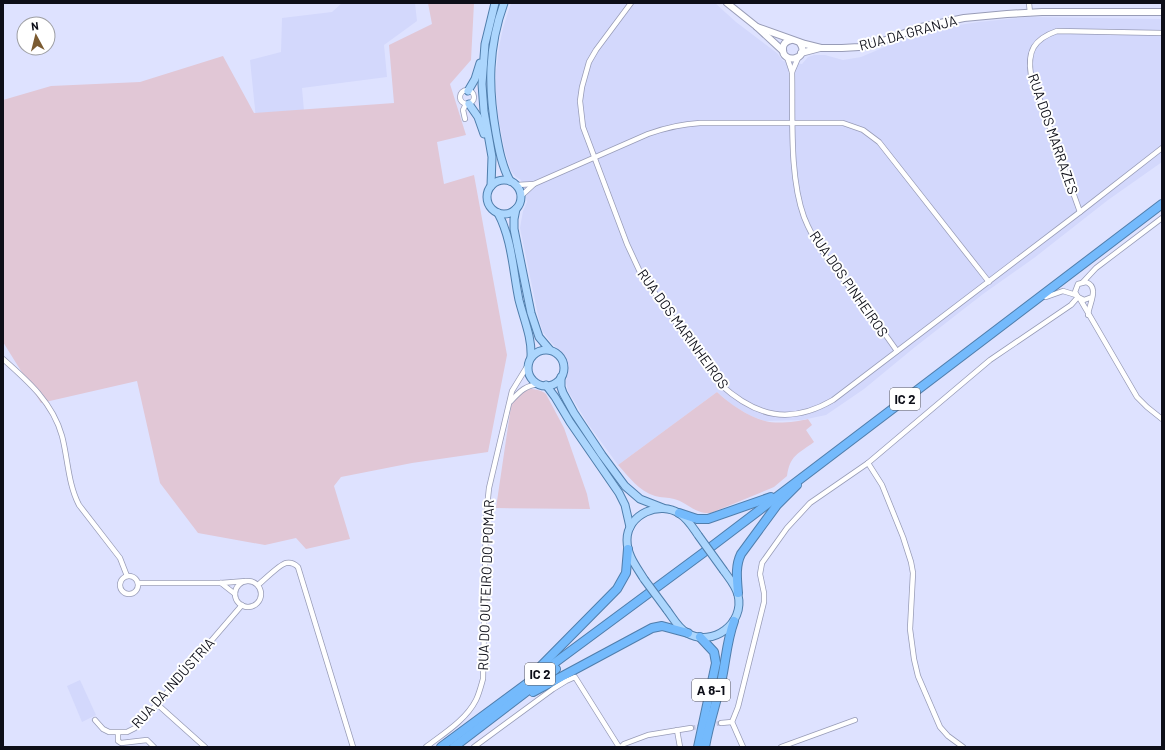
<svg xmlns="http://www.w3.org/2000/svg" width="1165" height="750" font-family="Barlow,sans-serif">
<rect width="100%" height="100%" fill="#dee2ff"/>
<g fill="#d3d8fc">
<polygon points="342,3 415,3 417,21 384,45 387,77 302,88 304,111 256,119 250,60 281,52 282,18 332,12"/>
<polygon points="511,3 715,3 736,22 777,53 783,61 802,64 808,57 814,55 825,55 843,60 861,57 899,41 923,33 945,27 979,22 1028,17 1162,19 1162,162 1108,200 1034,258 983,294 915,347 864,389 826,415 802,420 765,421 751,416 732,405 717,392 618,465 588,424 568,391 566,382 567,367 566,360 562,354 549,340 543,332 539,320 520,228 523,211 527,202 521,180 516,177 511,171 505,152 498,117 496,92 496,72 499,47 503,28"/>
<polygon points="80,680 96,715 82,722 67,686"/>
</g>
<g fill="#e1c7d6">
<polygon points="428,3 474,3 471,60 450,84 466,135 437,142 444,184 474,175 507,355 488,452 412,463 341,477 334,486 350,539 306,549 296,538 265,545 198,533 160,483 137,381 41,403 3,342 3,100 51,86 140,82 223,56 254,113 394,103 389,45 432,24"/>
<path d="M526 389C534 389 539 389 546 394L564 428 587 494 590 509 496 508 511 406 516 397Z"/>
<path d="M717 392C730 404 747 416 765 421 776 424 797 422 808 419L812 425 806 430 814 442C798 454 790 455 787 476L774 487 711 513C694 514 689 503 674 499 668 497 661 498 655 496 639 491 629 477 618 465Z"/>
</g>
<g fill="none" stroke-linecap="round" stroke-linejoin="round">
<polyline stroke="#bfc2dc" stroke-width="4.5" stroke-dasharray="4.5 2" stroke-linecap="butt" points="691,728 721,723"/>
<defs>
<g id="street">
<path d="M631 3 596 50 589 62 582 87 580 101 583 127 627 244 640 272 720 384C756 417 790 425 833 400L1080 212 1162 148"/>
<polyline points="1029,3 1030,13"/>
<polyline points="787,57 792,72"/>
<path d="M798 58 792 72C793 116 789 176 804 217 816 248 839 274 860 300 873 317 885 334 897 351"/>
<circle cx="467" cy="97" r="7"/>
<polyline points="465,119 463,110 466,104"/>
<polyline points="517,185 534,184"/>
<path d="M521 196 534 184 648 134C665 128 681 124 700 123H843L863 130 879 142 989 282"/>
<path d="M1080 212 1031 75C1027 51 1034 39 1057 31L1162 33"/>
<polyline points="1083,282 1096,268 1162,218"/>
<polyline points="1046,297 1063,291 1076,295"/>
<polyline points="1080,299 1137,397 1147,407 1162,419"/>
<path d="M1088 315C1089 304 1100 287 1086 282L1078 284 1075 292 1078 297 1084 300 1092 297"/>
<path d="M3 359C28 381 53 403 62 436 68 459 68 484 79 505L120 558 127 576"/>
<path d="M511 401C520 391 526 385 540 384"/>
<polyline points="868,463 882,485 903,537 911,562 913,573 910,629 914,659 918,676 940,727 948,736 963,747"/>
<circle cx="129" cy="585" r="9"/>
<circle cx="248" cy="594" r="13"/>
<polyline points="138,583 221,583 246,581"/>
<polyline points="221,583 235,594"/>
<path d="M258 585C263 581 280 564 286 563 291 562 295 564 298 567L353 747"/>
<polyline points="157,704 205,747"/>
<polyline points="95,720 103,729 109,732 127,732 135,728 157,704 242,605"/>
<polyline points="721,723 732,722"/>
<polyline points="677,730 680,747"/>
<polyline points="118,733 118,741 121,743 147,740 154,747"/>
<path d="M426 747C443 734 466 720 476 700 479 694 481 686 483 679L486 517 489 488 512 391 528 365"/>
<polyline points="474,747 553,689 566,681 575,677 619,747"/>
<polyline points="621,747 624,744 648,735 691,728"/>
<polyline points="743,747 732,722 738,707 764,602 764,593 760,574 762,563 787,528 810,503 868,463 990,360 1071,305 1078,297"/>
<polyline points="781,747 855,720"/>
</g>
<g id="secondary">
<polyline points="727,3 757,27 783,51"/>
<polyline points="757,27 805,44 821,48 842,48 859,47 872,45 921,27 964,18 1007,14 1042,12 1162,12"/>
<path d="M791 40C787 41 783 43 783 48 781 65 811 60 800 43"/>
<polyline points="801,53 820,48"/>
</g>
<g id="primary">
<path d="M504 3C488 47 488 88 496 133 499 150 502 166 510 181"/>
<polyline points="468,91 475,79 480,63"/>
<polyline points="469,104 478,117 484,134"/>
<circle cx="504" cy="197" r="17"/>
<polyline points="491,186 492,157 484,111 482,84 485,44 495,3"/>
<polyline points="516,209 514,219 514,229 531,313 539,337 550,350"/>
<path d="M498 213C512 239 513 271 519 300 524 320 532 337 531 357"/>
<circle cx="546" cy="368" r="18"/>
<polyline points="561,377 561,387 563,393 574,413 602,455 625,486 640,499 663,508"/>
<polyline points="546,385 555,397 570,422 619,493 625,505 630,527"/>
<path d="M644 579C636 566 627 555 627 540 627 514 660 500 680 514 688 519 693 528 698 535"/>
<path d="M667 610C673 618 678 628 687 633 713 648 745 623 738 595 736 586 729 578 724 571"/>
</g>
<g id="highway">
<polyline points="679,513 697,519 708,519 771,497"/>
<path d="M738 593C737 580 735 566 741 554L777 505 797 485"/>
<polyline points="536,671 617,589 626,573 628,549"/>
<polyline points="533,692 652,628 662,626 688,633"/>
<polyline points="441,747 703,553 1162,204"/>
<polyline points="454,747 556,669"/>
<polyline points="698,747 716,663 714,652 700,637"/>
<path d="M705 747C709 723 717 701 722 678 726 659 727 640 734 621"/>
</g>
</defs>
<use href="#street" stroke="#989cb7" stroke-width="6"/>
<use href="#secondary" stroke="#989cb7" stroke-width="8"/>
<use href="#primary" stroke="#507eac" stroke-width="9"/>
<use href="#highway" stroke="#507eac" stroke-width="10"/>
<use href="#street" stroke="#fff" stroke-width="4.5"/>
<use href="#secondary" stroke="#fff" stroke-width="6"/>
<use href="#primary" stroke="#acd6fd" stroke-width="7"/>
<use href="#highway" stroke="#74bafc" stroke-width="8"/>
<defs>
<g id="primary-bridge">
<polyline points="698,535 724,571"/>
<polyline points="644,579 667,610"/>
</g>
</defs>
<use href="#primary-bridge" stroke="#507eac" stroke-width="9" stroke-linecap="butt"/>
<use href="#primary-bridge" stroke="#acd6fd" stroke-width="7"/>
</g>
<g text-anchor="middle" stroke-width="4" stroke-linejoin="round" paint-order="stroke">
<g fill="#fff" stroke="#56565d" stroke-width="1">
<rect x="890" y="388" width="30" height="22" rx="3"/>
<rect x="525" y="663" width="30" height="22" rx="3"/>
<rect x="692" y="679" width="38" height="22" rx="3"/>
</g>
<g font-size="13" font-weight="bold" fill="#0d0e18">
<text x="905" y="404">IC 2</text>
<text x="540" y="679">IC 2</text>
<text x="711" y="695">A 8-1</text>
</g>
<g font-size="14" fill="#0d0e18" stroke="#fff">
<text transform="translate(908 33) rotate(-15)" y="5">RUA DA GRANJA</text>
<text transform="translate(1053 134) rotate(71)" y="5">RUA DOS MARRAZES</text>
<text transform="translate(849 284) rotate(55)" y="5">RUA DOS PINHEIROS</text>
<text transform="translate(683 329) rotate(54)" y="5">RUA DOS MARINHEIROS</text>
<text transform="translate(486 585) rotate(-88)" y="5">RUA DO OUTEIRO DO POMAR</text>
<text transform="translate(173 683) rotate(-48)" y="5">RUA DA INDÚSTRIA</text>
</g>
</g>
<rect width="1165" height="750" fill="none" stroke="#0d0e18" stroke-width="8"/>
<g transform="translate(36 36) rotate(353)"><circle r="19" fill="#ffffff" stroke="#9e9fa3"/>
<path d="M0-3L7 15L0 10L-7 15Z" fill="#7b5b31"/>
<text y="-6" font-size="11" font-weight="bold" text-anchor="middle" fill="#0d0e18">N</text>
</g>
</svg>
